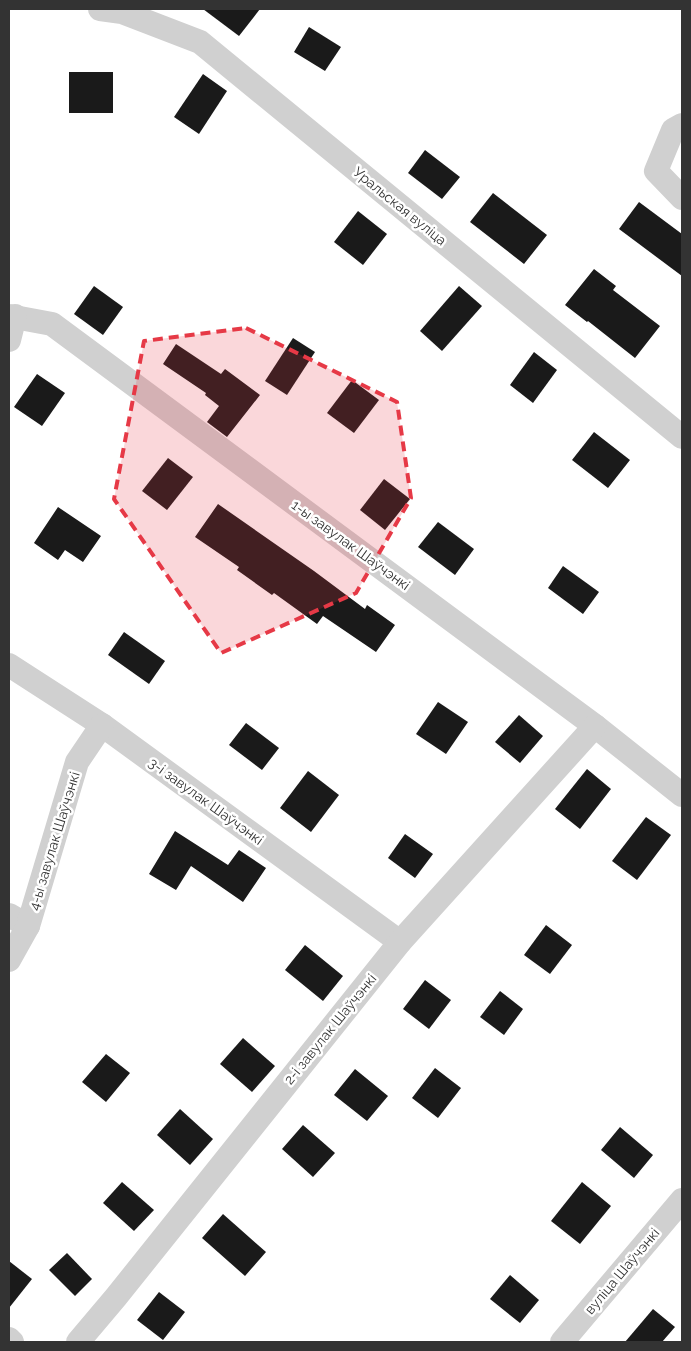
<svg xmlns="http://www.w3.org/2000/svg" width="691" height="1351" font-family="Raleway,sans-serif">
<rect width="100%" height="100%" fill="#fff"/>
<g fill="#1a1a1a">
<polygon points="203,9 260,9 239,36"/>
<polygon points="309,27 341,47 325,71 294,52"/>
<rect x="69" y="72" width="44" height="41"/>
<polygon points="203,74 227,91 199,134 174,117"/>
<polygon points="425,150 460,177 442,199 408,173"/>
<polygon points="493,193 547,235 524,264 470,222"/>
<polygon points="639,202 682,234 682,276 619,229"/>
<polygon points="358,211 387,234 363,265 334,242"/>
<polygon points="594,269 616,286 613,290 660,326 635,358 588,321 587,322 565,305"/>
<polygon points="94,286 123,307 103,335 74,314"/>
<polygon points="459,286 482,306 442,351 420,331"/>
<polygon points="293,338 315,352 287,395 265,381"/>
<polygon points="176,344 221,374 225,369 260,395 227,437 207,422 219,406 205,395 206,393 163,364"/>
<polygon points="534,352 557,370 533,403 510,385"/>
<polygon points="37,374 65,393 42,426 14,407"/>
<polygon points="352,380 379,400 354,433 327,413"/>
<polygon points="594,432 630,460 608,488 572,460"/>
<polygon points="168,458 193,477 167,510 142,491"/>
<polygon points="384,479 410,499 385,530 360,510"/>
<polygon points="218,504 314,571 365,609 367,605 395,625 376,652 323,616 317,624 274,593 272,595 237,570 239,567 195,537"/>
<polygon points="58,507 101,536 83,562 65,550 58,560 34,543"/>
<polygon points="438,522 474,549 455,575 418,547"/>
<polygon points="563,566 599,592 583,614 548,588"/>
<polygon points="124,632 165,661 149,684 108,655"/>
<polygon points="438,702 468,722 446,754 416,734"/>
<polygon points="519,715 543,736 520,763 495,742"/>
<polygon points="246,723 279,748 262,770 229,745"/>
<polygon points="587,769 611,789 580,829 555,809"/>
<polygon points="308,771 339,795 311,832 280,808"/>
<polygon points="646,817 671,835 637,880 612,861"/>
<polygon points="175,831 228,865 239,850 266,868 243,902 191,866 176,890 149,874"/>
<polygon points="405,834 433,854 415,878 388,858"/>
<polygon points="546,925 572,945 550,974 524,955"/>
<polygon points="305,945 343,976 323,1001 285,970"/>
<polygon points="425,980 451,1000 429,1029 403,1009"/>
<polygon points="500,991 523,1009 504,1035 480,1017"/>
<polygon points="243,1038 275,1066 252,1092 220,1064"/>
<polygon points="106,1054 130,1073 106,1102 82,1082"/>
<polygon points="435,1068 461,1088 438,1118 412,1098"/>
<polygon points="355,1069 388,1096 367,1121 334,1095"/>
<polygon points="180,1109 213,1139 190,1165 157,1135"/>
<polygon points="303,1125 335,1153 313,1177 282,1149"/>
<polygon points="620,1127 653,1155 634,1178 601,1150"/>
<polygon points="122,1182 154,1210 134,1231 103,1203"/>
<polygon points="582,1182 611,1206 580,1244 551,1221"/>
<polygon points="223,1214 266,1252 245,1276 202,1238"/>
<polygon points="67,1253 92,1279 75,1296 49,1270"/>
<polygon points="9,1261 32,1279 9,1308"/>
<polygon points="510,1275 539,1300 520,1323 490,1299"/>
<polygon points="159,1292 185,1312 163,1340 137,1320"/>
<polygon points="653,1309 675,1327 662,1342 625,1342"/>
</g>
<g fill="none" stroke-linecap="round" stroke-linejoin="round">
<g stroke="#d0d0d0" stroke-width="24">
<polyline points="100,9 122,12 200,42 682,437"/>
<polyline points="682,125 673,130 656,171 682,198"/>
<polyline points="9,316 52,324 595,726 682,795"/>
<polyline points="9,340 15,316"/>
<polyline points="9,665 102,725 400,942"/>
<polyline points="9,915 28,926"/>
<polyline points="9,960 28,926 77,762 102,725"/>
<polyline points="9,1339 12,1342"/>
<polyline points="78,1342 116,1297 400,942 595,726"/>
<polyline points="562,1342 682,1200"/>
</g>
</g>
<path fill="#e63946" fill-opacity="0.2" stroke="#e63946" stroke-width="4" stroke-dasharray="10 6" stroke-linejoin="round" d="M246 328 397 402 411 498 356 593 221 653 114 499 144 341Z"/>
<g text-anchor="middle" stroke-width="5" stroke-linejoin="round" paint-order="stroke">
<g font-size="14" fill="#333" stroke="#fff">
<text transform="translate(400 206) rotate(39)" y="5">Уральская вуліца</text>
<text transform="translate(351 545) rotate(36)" y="5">1-ы завулак Шаўчэнкі</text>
<text transform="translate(206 801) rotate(36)" y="5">3-і завулак Шаўчэнкі</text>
<text transform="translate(54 841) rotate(-73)" y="5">4-ы завулак Шаўчэнкі</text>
<text transform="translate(330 1029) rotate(-51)" y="5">2-і завулак Шаўчэнкі</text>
<text transform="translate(622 1271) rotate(-50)" y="5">вуліца Шаўчэнкі</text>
</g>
</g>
<rect width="691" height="1351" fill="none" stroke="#333333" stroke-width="20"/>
</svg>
